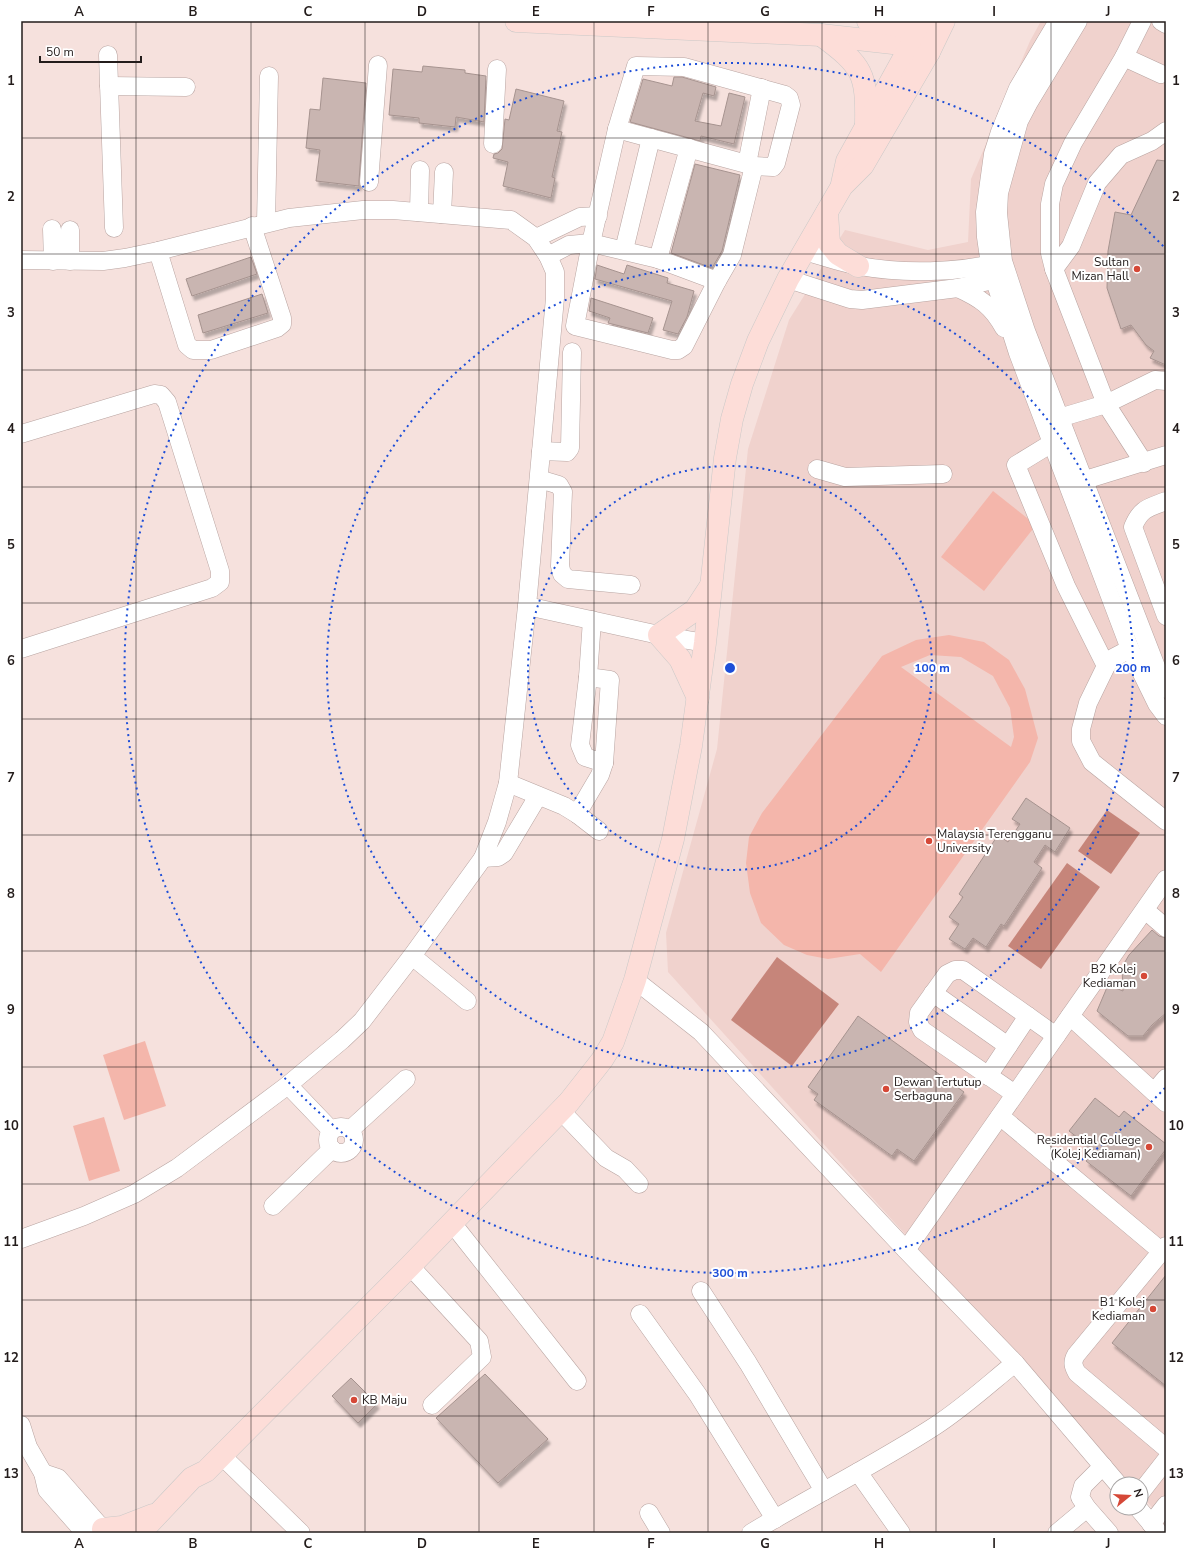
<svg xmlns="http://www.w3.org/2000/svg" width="1187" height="1554" font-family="'Nunito Sans',sans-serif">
<defs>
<filter id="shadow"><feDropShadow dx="2.5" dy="4.5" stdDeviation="1" flood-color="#0004"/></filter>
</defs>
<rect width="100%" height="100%" fill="#f6e1dd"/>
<polygon fill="#f0d2cd" points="1041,21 1166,21 1166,1523 1141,1495 1141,1484 1131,1484 668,972 666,933 717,749 748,449 789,320 845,230 928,250 968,242 971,179 1030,41"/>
<g fill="#f4b6ab" fill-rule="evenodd">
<polygon points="993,491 1036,525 984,591 941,557"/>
<path d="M949 635 984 642 1009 660 1025 689 1038 738 1030 762 881 972 860 954 828 959 807 955 784 945 761 923 750 893 746 863 749 837 762 813 882 656 916 640ZM930 655 961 657 993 676 1010 708 1014 737 1011 747 901 667Z"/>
<polygon points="145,1041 166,1106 124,1120 103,1055"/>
<polygon points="104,1117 120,1171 89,1181 73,1126"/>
</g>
<g fill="#c6857a">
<polygon points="1107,810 1140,833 1111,874 1078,851"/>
<polygon points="1067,863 1100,887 1041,969 1008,946"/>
<polygon points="777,957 839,1004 792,1066 731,1020"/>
</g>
<g fill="#c9b5b1" stroke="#a6938f" filter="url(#shadow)">
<polygon points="423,66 465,70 465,73 486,76 484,122 456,117 455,127 419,123 419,118 389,115 393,69 422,72"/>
<polygon points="674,77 682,77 716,87 714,96 703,93 695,121 721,126 729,93 745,97 734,144 701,136 700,141 630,122 643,79 672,86"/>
<polygon points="323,78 366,83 359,181 359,186 316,181 320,150 306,148 310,109 320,110"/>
<polygon points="516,89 564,101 557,131 562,132 552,177 555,178 551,198 503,186 508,162 493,158 494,154 498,153 502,149 505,119 509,120"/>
<polygon points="1157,160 1166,161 1166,365 1150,358 1154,351 1146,345 1131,325 1121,329 1107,288 1108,251 1115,212 1131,215"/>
<polygon points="695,164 740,175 722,251 712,268 671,253"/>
<polygon points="251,257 257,274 192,296 186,279"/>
<polygon points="597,265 624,274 627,265 668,278 667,283 694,291 687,317 678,334 663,330 672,301 595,279"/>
<polygon points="262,294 268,313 203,333 198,315"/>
<polygon points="591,298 653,318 648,333 608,323 610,318 589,311"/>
<polygon points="1026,798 1070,828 1055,852 1045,845 1034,862 1042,868 1004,926 1001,924 986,947 973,938 965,949 949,939 959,924 949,917 963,897 959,894 998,835 1008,842 1020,824 1012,819"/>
<polygon points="1152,930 1159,936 1166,938 1166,1013 1152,1025 1143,1036 1128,1036 1097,1011 1108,985 1123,991 1122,967 1129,955"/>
<polygon points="858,1016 964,1092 914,1161 897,1149 892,1156 814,1100 818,1094 808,1087"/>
<polygon points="1095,1098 1119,1117 1124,1111 1166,1144 1166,1149 1131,1196 1086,1161 1095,1151 1069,1131"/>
<polygon points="1166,1275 1166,1386 1112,1343"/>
<polygon points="485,1374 548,1439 498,1483 436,1418"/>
<polygon points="351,1378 377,1404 358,1423 332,1396"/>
</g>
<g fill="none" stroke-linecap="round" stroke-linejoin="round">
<defs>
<g id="minor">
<polyline points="1058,21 1018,88 1000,132 993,154 985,212 986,237 990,265 1018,353 1130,649 1157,704 1166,716"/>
<polyline points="1078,21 1029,102 1019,121 999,193 998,213 1003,261 1026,331 1160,677 1166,689"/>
<polyline points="1142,21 1124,57 1073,143 1054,184 1050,204 1050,253 1054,269 1106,404 1144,463"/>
<polyline points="1161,21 1166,24"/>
<polyline points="108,55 114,228"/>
<polyline points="1124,57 1161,74"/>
<polygon points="636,66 684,67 785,95 789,98 791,105 776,163 773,167 754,166 732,255 717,281 684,346 678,350 672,350 575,326 591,243 617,129"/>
<polyline points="109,86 186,87"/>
<polyline points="617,129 754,166"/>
<polyline points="493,144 497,69"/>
<polyline points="747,164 762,88"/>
<polyline points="369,182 378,65"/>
<polyline points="419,212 420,170"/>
<polyline points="442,214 444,172"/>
<polyline points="266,223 269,76"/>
<polyline points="52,229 53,261"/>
<polyline points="70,230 70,261"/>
<polyline points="536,238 580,217 598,216"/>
<polyline points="624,250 651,138"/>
<polyline points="158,251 187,345 193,350 211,350 277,328 282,324 282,318 252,226"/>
<path d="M804 251C823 256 841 263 860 266 902 274 959 273 1000 262"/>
<polyline points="548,256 569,245 591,243 658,259 717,281"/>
<polyline points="658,259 689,148"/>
<polyline points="21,260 103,261 125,258 158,251 289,218 363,210 393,210 511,220 536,238 548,256 555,272 555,298 527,606 508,783 497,822 483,858 412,956 362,1021 342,1040 288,1085 177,1168 134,1194 84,1216 21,1239"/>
<polyline points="1054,269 1071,246 1097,183 1121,155 1152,141 1166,131"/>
<polyline points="788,279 850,299 862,300 958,288 1006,277"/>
<path d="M958 288C980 298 992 306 1004 328"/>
<polyline points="1059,418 1106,404 1155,380 1166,381"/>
<polyline points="21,434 154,394 161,395 167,402 220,571 220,582 212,588 21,649"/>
<polyline points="1052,443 1016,465 1066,586 1106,666"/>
<polyline points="541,451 567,452 570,448 572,352"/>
<polyline points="817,469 845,477 943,474"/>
<polyline points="539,479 559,485 563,492 560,566 562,574 568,579 631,585"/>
<polyline points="1072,484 1166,455"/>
<path d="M1166 501C1148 508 1141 508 1133 527L1166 616"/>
<polyline points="527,606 659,635 705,643"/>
<polyline points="1130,649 1113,658 1106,666 1088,703 1081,729 1081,741 1092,762 1166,821"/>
<polyline points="588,677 580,745 585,757 604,763"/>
<polyline points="508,783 564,806 577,814 599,831"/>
<polyline points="577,814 600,775 604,763 610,680 588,677 592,620"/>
<polyline points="483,858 498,857 504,853 538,796"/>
<polyline points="1145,910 1166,928"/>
<polyline points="412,956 467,1001"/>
<polyline points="635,980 701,1032 906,1250 1015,1363 1118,1484"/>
<polyline points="933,993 1008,1046"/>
<polyline points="1070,1016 1166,1103"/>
<polyline points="988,1076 1028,1016"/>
<polyline points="288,1085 331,1130"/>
<polyline points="1154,1092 1166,1078"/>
<polyline points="1015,1094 922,1030 918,1022 919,1013 947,974 955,970 963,970 1056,1036"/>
<polyline points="561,1111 606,1158 625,1169 639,1184"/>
<polyline points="1000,1116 1161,1251"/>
<circle cx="341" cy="1140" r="13"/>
<polyline points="350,1130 406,1079"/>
<polyline points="273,1206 332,1149"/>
<polyline points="452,1223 577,1381"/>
<path d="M1166 1246 1076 1355C1072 1362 1073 1366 1077 1373L1166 1448"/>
<polyline points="906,1250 1166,879"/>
<polyline points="410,1266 479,1341 482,1357 432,1405"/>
<polyline points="701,1291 748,1363 824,1491"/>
<polyline points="640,1314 698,1395 775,1519"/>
<polyline points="21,1425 28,1447 43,1473 47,1490 85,1533"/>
<polyline points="221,1455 301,1533"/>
<polyline points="1103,1466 1083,1486 1080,1497 1087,1508 1109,1533"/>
<polyline points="858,1472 901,1533"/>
<polyline points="43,1473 58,1478 106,1533"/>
<polyline points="1141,1492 1166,1460"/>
<polyline points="1138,1508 1159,1533"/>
<polyline points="649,1513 661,1533"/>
<polyline points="1151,1524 1166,1505"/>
<path d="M751 1533C812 1496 875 1465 935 1426 963 1408 989 1384 1015 1363"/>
<polyline points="1057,1533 1087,1508"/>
</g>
<g id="major">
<polyline points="516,21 821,35 911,45 929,52"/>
<polyline points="868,21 918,29 931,34"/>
<path d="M821 35C863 66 867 73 866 125"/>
<polyline points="842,184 847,161 911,45 922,21"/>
<polyline points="827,212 829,243 838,254 858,266"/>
<polyline points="698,698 680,659 659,635 695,610 710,587"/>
<polyline points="103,1529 122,1527 153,1515"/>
<polyline points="140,1533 192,1478 206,1471 410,1266 569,1102 602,1060 613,1042 635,980 673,839 691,746 705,643 725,458 732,419 742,384 758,341 788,279 842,186 863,165 929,52 944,21"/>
</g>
</defs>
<use href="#minor" stroke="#b8a4a1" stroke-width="19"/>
<use href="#major" stroke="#cac9c8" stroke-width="23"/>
<use href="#minor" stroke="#fff" stroke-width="18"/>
<use href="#major" stroke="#fdddd8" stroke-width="22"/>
</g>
<path fill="none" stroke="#231c1b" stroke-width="1" stroke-opacity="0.55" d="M136 21V1533M251 21V1533M365 21V1533M479 21V1533M594 21V1533M708 21V1533M822 21V1533M936 21V1533M1051 21V1533M21 138H1166M21 254H1166M21 370H1166M21 487H1166M21 603H1166M21 719H1166M21 835H1166M21 951H1166M21 1067H1166M21 1184H1166M21 1300H1166M21 1416H1166"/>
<g fill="none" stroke="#1d4ed8" stroke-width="2" stroke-dasharray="2 4">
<circle cx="730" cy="668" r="202"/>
<circle cx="730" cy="668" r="403"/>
<path d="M1165 1088A605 605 0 1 1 1165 248"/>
</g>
<g fill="#d54837" stroke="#fff" stroke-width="1.5">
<circle cx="1137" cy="269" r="4"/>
<circle cx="929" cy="841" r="4"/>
<circle cx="1144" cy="976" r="4"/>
<circle cx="886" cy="1089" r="4"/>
<circle cx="1149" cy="1147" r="4"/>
<circle cx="1153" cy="1309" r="4"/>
<circle cx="354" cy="1400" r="4"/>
</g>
<g text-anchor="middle" stroke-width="4" stroke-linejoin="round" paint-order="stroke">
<g font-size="12" fill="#231c1b" stroke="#fff" text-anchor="end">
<text x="1129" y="266">Sultan<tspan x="1129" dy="14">Mizan Hall</tspan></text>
<text x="937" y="838" text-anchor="start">Malaysia Terengganu<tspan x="937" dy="14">University</tspan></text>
<text x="1136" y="973">B2 Kolej<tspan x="1136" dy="14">Kediaman</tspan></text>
<text x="894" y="1086" text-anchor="start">Dewan Tertutup<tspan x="894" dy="14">Serbaguna</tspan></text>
<text x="1141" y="1144">Residential College<tspan x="1141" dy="14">(Kolej Kediaman)</tspan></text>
<text x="1145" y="1306">B1 Kolej<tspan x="1145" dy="14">Kediaman</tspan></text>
<text x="362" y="1404" text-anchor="start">KB Maju</text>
</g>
</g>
<circle cx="730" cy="668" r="6" fill="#1d4ed8" stroke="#fff" stroke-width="2"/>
<g font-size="12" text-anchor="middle" font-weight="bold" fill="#1d4ed8" stroke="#fff" stroke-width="4" stroke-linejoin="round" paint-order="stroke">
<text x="932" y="672">100 m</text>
<text x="1133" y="672">200 m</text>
<text x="730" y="1277">300 m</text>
</g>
<rect width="1187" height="1554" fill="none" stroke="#ffffff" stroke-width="44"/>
<g transform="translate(1129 1496) rotate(72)"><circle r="19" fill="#ffffff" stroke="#a7a4a4"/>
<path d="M0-3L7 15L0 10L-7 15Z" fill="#d54837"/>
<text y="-6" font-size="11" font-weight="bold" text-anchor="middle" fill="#231c1b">N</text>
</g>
<path d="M40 56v6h101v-6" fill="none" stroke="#231c1b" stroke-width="2"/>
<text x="46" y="56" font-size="12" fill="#231c1b" stroke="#ffffff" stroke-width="3" paint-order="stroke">50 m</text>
<rect x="22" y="22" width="1143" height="1510" fill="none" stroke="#231c1b" stroke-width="1.5"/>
<g font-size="13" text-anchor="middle" font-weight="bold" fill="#231c1b">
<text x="79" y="16">A</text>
<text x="193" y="16">B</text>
<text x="308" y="16">C</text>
<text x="422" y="16">D</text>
<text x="536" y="16">E</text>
<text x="651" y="16">F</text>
<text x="765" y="16">G</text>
<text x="879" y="16">H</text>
<text x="994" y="16">I</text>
<text x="1108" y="16">J</text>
<text x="11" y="85">1</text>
<text x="1176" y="85">1</text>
<text x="11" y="201">2</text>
<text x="1176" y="201">2</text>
<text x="11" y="317">3</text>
<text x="1176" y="317">3</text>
<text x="11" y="433">4</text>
<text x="1176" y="433">4</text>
<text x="11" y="549">5</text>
<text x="1176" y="549">5</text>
<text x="11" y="665">6</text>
<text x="1176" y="665">6</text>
<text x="11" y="782">7</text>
<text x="1176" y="782">7</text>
<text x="11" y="898">8</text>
<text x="1176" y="898">8</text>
<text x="11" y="1014">9</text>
<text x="1176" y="1014">9</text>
<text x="11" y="1130">10</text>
<text x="1176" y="1130">10</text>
<text x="11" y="1246">11</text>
<text x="1176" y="1246">11</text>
<text x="11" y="1362">12</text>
<text x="1176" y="1362">12</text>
<text x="11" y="1478">13</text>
<text x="1176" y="1478">13</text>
<text x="79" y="1548">A</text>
<text x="193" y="1548">B</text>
<text x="308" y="1548">C</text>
<text x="422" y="1548">D</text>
<text x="536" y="1548">E</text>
<text x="651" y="1548">F</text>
<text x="765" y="1548">G</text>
<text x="879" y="1548">H</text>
<text x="994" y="1548">I</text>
<text x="1108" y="1548">J</text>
</g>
</svg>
